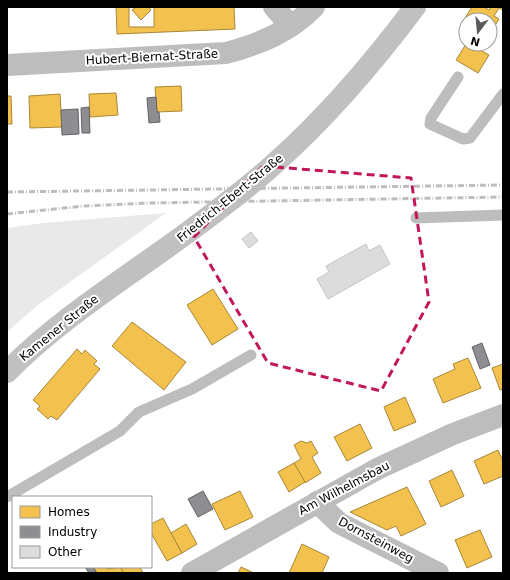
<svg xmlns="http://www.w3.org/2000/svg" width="510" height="580" font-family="'DejaVu Sans',sans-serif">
<rect width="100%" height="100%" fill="#fff"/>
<polygon fill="#e9e9e9" points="166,213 38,305 7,332 7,228 43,223"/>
<g fill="#f2c14e" stroke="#a98737">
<polygon points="116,7 129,7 129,27 154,27 154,7 234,7 235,29 117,34"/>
<polygon points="136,7 149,7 151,10 141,20 132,10"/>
<polygon points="472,7 484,7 489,10 491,7 503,7 503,10 499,8 494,16 499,19 490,34 490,20 466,20 466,23 463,21"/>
<polygon points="466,44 470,44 489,55 478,73 456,60"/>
<polygon points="181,86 182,111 157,112 155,87"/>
<polygon points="116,93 118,115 90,117 89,94"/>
<polygon points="60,94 62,127 30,128 29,96"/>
<polygon points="7,96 11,96 12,124 7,124"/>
<polygon points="213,289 238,329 212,345 187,305"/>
<polygon points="132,322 186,362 164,390 112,346"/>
<polygon points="77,349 82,354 85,350 97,361 94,364 100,369 57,420 51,416 48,419 37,409 40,406 33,400"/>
<polygon points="468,358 481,388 443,403 433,379 455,369 453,364"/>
<polygon points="503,364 503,389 500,390 492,368"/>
<polygon points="405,397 416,422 394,431 384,407"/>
<polygon points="360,424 372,448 347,461 334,437"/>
<polygon points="301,441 307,443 311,441 318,453 312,457 321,473 305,483 294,463 301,459 294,445"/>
<polygon points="498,450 503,461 503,476 484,484 474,461"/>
<polygon points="294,463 305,482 289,492 278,472"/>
<polygon points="452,470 464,496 441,507 429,481"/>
<polygon points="407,487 426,524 401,536 396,526 387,530 350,512"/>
<polygon points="240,491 253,517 225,530 212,504"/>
<polygon points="163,518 182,553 167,561 151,533 151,524"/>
<polygon points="186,524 197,544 182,553 171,533"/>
<polygon points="480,530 492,557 467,568 455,540"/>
<polygon points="302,544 329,557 322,573 289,573"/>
<polygon points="93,567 106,567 107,569 120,567 124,573 97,573"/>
<polygon points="120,567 140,567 143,573 124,573"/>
<polygon points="241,567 254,573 238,573"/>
</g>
<g fill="#8d8d92" stroke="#636366">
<polygon points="156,97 157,112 159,112 160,122 149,123 147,98"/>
<polygon points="89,107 90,133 82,133 81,108"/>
<polygon points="78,109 79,134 62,135 61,110"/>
<polygon points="482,343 490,365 480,369 472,347"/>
<polygon points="203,491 213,509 198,517 188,499"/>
<polygon points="85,567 93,567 97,573 89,573"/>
</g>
<g fill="#dcdcdc" stroke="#c4c4c4">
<polygon points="251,232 258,241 249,248 242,239"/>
<polygon points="366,244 369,251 380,245 390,264 328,299 317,279 329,272 326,266"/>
</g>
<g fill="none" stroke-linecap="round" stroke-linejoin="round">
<g stroke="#bdbdbd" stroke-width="11">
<polyline points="458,77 431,118 430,124 463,139 470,138 503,94"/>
<polyline points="416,218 503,215"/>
<polyline points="7,497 120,431 139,412 192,389 251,355"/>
</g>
<g stroke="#bdbdbd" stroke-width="22">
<polyline points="274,7 291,26"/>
<polyline points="317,502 339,523 438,573"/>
<polyline points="192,573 377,469 453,434 503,415"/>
</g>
<path stroke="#bdbdbd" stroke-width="22" d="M7 65 226 53C259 44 290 32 314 7"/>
<path stroke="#c0c0c0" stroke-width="22" d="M7 372C61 317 129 276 191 230 219 209 248 188 274 164 326 118 373 63 415 7"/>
<g stroke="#bdbdbd" stroke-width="3" stroke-dasharray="6 2 1 2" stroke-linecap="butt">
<polyline points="7,192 503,185"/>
<polyline points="7,214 84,206 150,203 503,197"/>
</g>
</g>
<path fill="none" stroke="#c2185b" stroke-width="3" stroke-dasharray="8 5" stroke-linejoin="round" d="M263 166 411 178 429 302 381 391 268 363 194 237Z"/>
<g text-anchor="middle" stroke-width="4" stroke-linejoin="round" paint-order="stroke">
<g font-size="12" fill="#000" stroke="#fff">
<text transform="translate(152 57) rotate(-3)" y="4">Hubert-Biernat-Straße</text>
<text transform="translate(230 198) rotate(-39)" y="4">Friedrich-Ebert-Straße</text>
<text transform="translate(59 328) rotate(-39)" y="4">Kamener Straße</text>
<text transform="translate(344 488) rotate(-28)" y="4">Am Wilhelmsbau</text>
<text transform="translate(376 540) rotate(28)" y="4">Dornsteinweg</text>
</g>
</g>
<rect width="510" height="580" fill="none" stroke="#000000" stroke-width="16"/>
<rect x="12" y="496" width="140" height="72" fill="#ffffff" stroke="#999999"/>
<rect x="20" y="506" width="20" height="12" fill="#f2c14e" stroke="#999999"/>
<text x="48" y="516" font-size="12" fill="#000000">Homes</text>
<rect x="20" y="526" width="20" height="12" fill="#8d8d92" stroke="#999999"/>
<text x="48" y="536" font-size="12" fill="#000000">Industry</text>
<rect x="20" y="546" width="20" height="12" fill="#dcdcdc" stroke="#999999"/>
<text x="48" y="556" font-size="12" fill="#000000">Other</text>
<g transform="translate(478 32) rotate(196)"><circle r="19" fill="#ffffff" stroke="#999999"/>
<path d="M0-3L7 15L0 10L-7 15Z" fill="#595959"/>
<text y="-6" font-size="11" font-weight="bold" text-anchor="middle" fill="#000000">N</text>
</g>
</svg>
